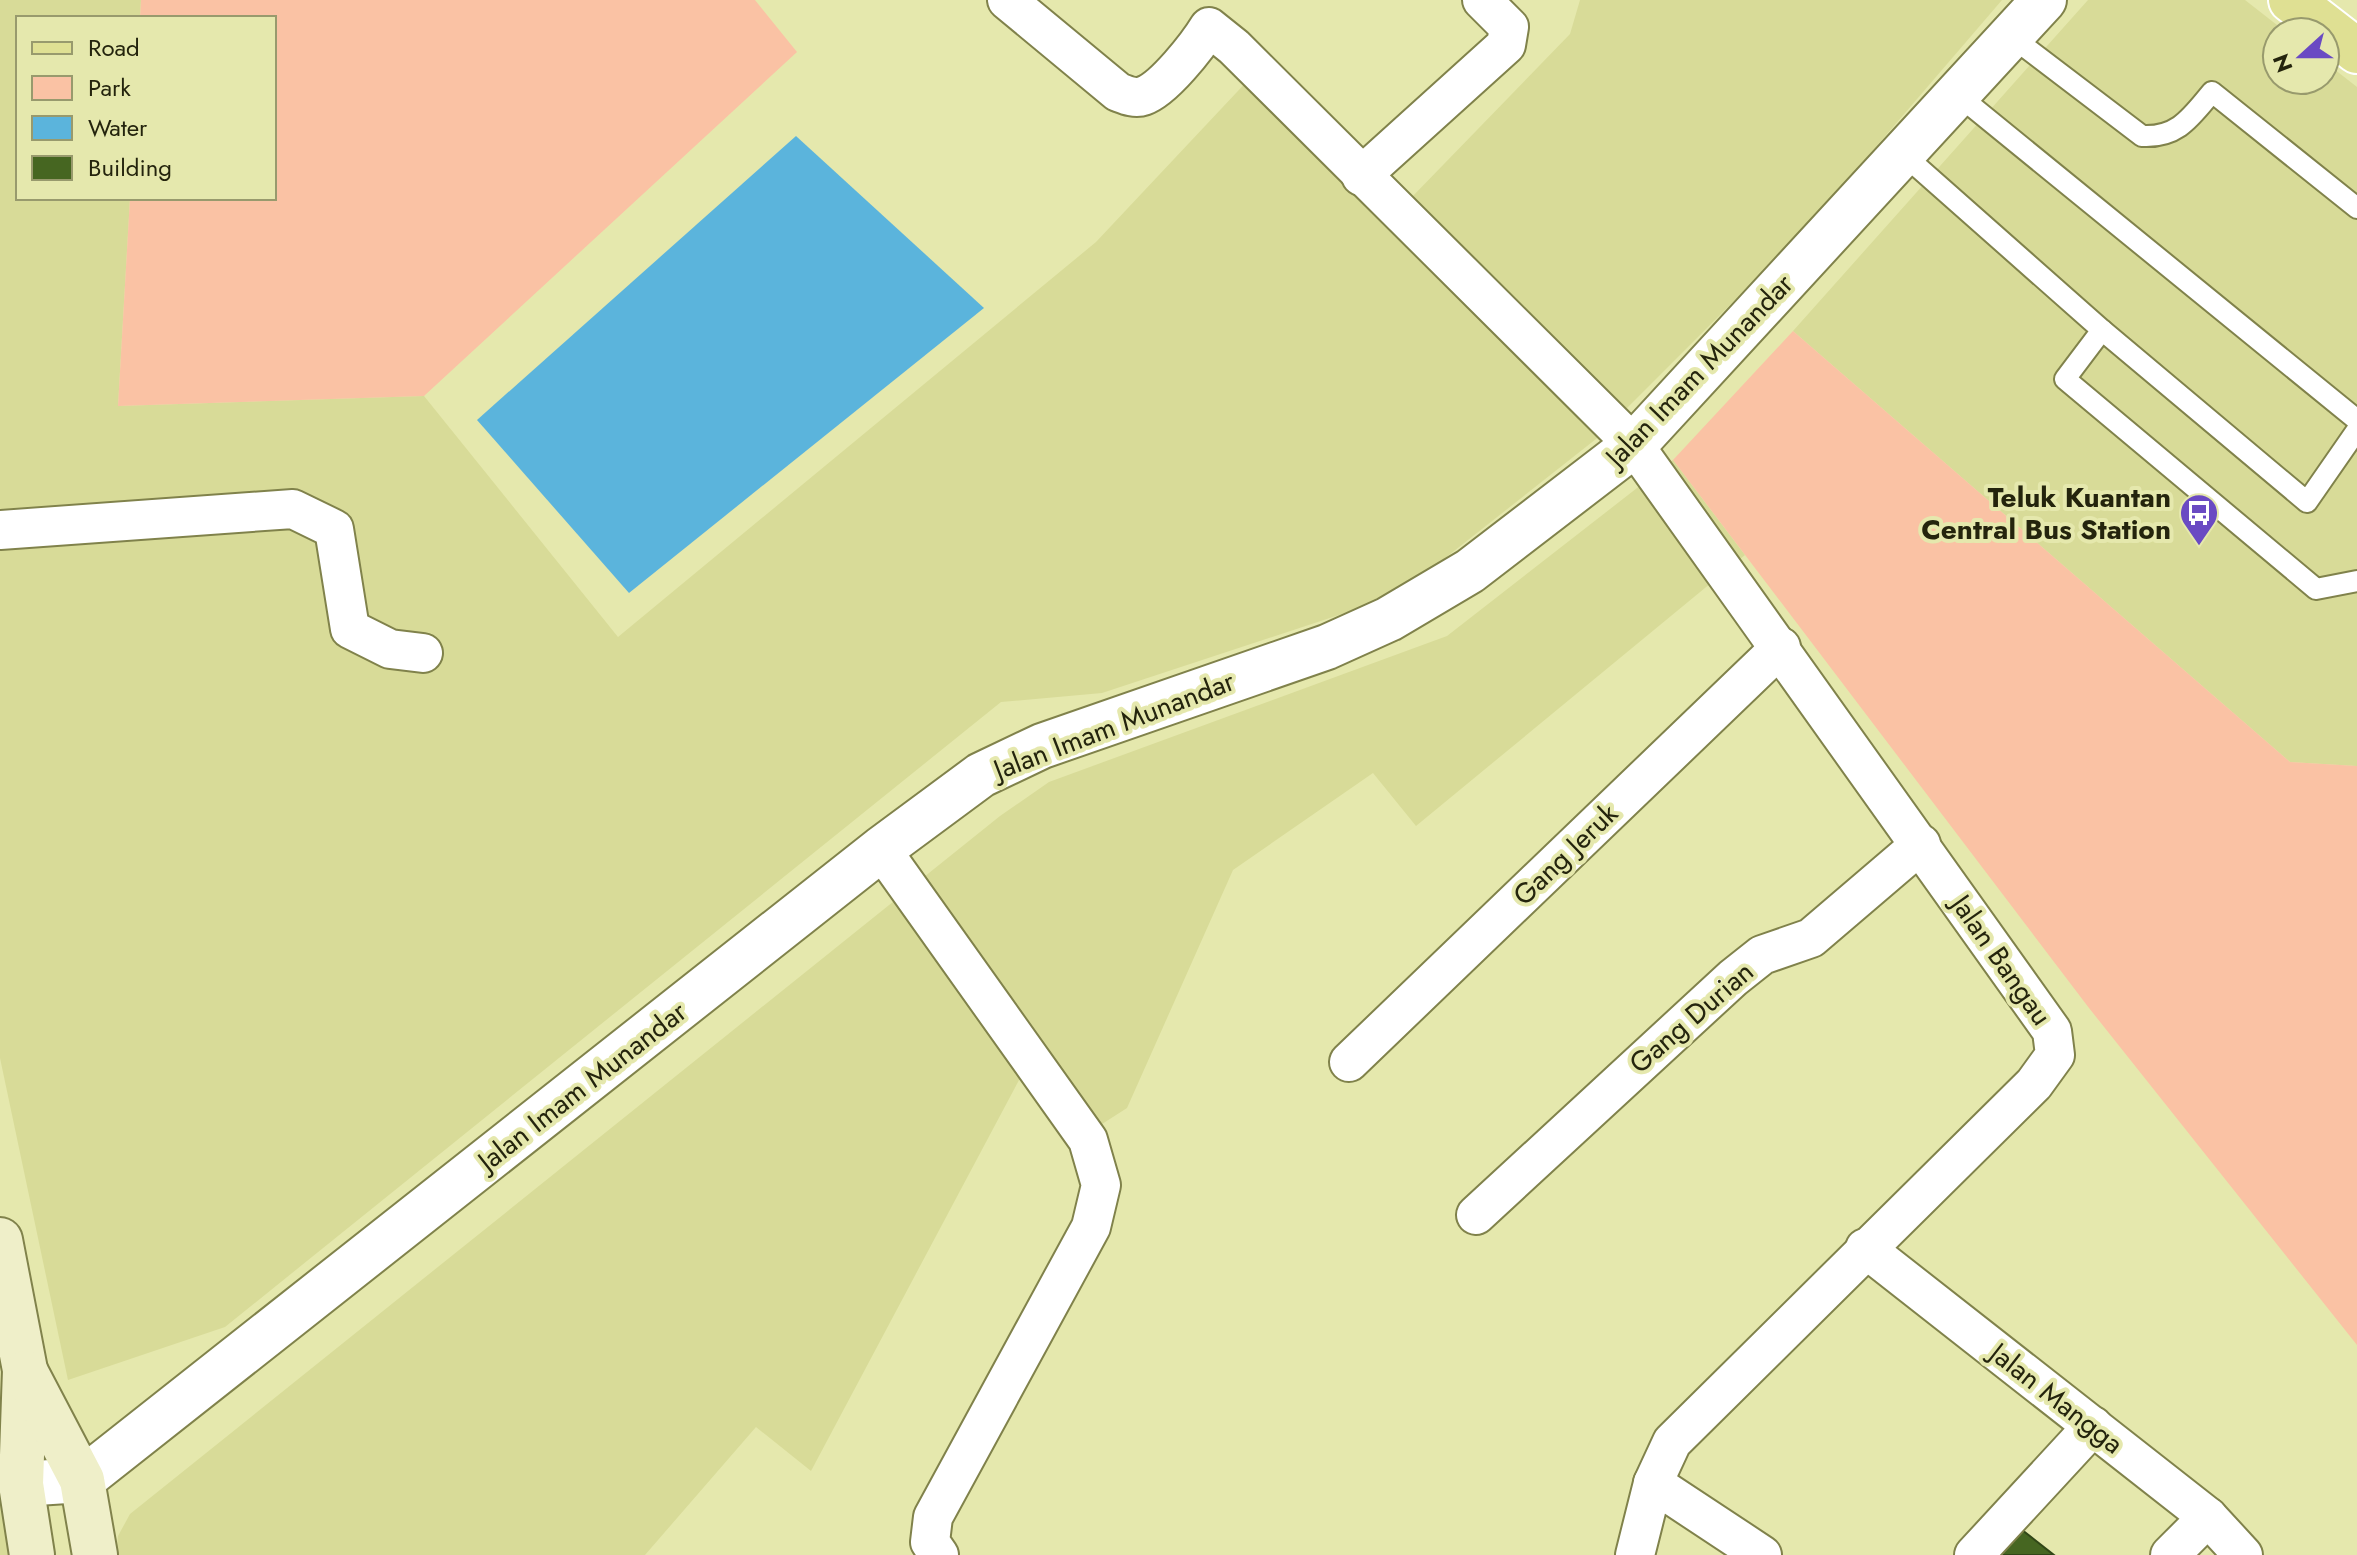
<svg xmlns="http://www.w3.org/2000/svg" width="2357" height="1555" font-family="Jost,sans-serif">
<rect width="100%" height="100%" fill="#e5e8ad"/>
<g fill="#d8db98">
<polygon points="0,0 141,0 140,18 18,18 18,198 130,198 118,406 424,396 618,637 1096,242 1268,59 1410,199 1570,34 1580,0 2002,0 1802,233 1596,439 1416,581 1357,609 1102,693 1001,702 225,1327 68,1380 0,1058"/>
<polygon points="2088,0 2245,0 2286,32 2277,32 2277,80 2325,80 2325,62 2357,87 2357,766 2290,762 1793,331"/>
<polygon points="1673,460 1745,555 1416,826 1373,773 1233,870 1127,1108 1074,1142 1027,1065 811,1471 756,1427 645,1555 116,1555 118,1536 130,1514 1000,816 1049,782 1447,636"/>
<polygon points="0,1487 12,1555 0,1555"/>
</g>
<g fill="#fac2a4">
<polygon points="141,0 755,0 797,52 424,396 118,406 130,198 274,198 274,18 140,18"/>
<polygon points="1793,331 2290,762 2357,766 2357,1345 2089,1008 1673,460"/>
</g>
<polygon fill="#5bb4dc" points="796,136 984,308 629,593 477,420"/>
<polygon fill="#466621" stroke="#314717" stroke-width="2" points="2008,1519 2054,1555 1978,1555 1980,1551"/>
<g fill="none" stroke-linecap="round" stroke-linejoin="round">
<defs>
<g id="service">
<path d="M2012 37 2142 136C2178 138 2191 117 2212 92L2357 208"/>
<polyline points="1958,95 2357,420"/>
<polyline points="1903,154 2102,330 2065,379 2316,589 2357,581"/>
<polyline points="2102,330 2307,502 2357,430"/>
</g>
<g id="minor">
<path d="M1007 0 1118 92C1126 95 1135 99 1143 96 1164 89 1198 45 1209 27L1234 47 1634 445 2052 1031 2055 1055 2034 1084 1672 1442 1653 1483 1635 1555"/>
<polyline points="1361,176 1506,45 1509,27 1482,0"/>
<polyline points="0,530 293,509 334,529 350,629 390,649 423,653"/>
<polyline points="881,849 1088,1140 1101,1185 1091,1227 933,1517 930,1542 939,1555"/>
<polyline points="1349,1062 1781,647"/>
<polyline points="1476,1215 1733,978 1762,955 1811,938 1921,844"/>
<polyline points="1865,1248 2208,1517 2243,1555"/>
<polyline points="1653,1483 1762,1555"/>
<polyline points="1974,1555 2093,1426"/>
<polyline points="2170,1555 2208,1517"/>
</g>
<polyline id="tertiary" points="21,1484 82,1480 881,849 981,775 1042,746 1327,647 1389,619 1470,571 1634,445 2044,0"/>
<g id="secondary">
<polyline points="0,1240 25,1370 21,1484 32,1555"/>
<polyline points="26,1373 82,1480 95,1555"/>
</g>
<polyline id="primary" points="2291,0 2357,51"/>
</defs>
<use href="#service" stroke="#80824b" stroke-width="24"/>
<use href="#minor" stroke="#80824b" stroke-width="42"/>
<use href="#tertiary" stroke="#80824b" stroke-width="48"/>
<use href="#secondary" stroke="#80824b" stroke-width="48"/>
<use href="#primary" stroke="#fff" stroke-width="48"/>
<use href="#service" stroke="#fff" stroke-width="20"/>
<use href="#minor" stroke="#fff" stroke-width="38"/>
<use href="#tertiary" stroke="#fff" stroke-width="44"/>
<use href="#secondary" stroke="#efefc9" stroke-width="44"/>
<use href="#primary" stroke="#dfe093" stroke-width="44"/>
</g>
<defs>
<symbol id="bus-pin" viewBox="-11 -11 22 30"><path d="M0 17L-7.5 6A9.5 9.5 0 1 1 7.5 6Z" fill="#6a4ac3" stroke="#e5e8ad"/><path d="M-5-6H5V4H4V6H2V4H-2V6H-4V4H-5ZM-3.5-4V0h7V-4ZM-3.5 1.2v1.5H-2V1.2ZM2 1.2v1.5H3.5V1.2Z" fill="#fff"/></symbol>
</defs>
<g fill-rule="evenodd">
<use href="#bus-pin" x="2177" y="491" width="44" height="60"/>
</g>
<g text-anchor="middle" stroke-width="8" stroke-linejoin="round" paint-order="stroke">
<g font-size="28" fill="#24240d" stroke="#e5e8ad">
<text transform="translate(1699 370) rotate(-46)" y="10">Jalan Imam Munandar</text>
<text transform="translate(1114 725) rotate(-21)" y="10">Jalan Imam Munandar</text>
<text transform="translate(1565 854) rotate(-44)" y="10">Gang Jeruk</text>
<text transform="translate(2002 960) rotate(55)" y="10">Jalan Bangau</text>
<text transform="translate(1691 1017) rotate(-41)" y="10">Gang Durian</text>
<text transform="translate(582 1086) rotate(-38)" y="10">Jalan Imam Munandar</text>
<text transform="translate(2057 1398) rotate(38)" y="10">Jalan Mangga</text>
</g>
<g font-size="28" font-weight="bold" fill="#24240d" stroke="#e5e8ad" text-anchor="end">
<text x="2171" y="507">Teluk Kuantan<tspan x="2171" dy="32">Central Bus Station</tspan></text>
</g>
</g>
<rect x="16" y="16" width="260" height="184" fill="#e5e8ad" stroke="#989a6d" stroke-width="2"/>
<rect x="32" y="42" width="40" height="12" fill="#dfe093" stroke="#989a6d" stroke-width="2"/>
<text x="88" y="56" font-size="24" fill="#24240d">Road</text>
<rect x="32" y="76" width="40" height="24" fill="#fac2a4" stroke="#989a6d" stroke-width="2"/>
<text x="88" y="96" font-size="24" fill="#24240d">Park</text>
<rect x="32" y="116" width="40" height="24" fill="#5bb4dc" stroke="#989a6d" stroke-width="2"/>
<text x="88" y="136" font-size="24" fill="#24240d">Water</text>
<rect x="32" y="156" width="40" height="24" fill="#466621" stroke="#989a6d" stroke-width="2"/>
<text x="88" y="176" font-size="24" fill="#24240d">Building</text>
<g transform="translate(2301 56) rotate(249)"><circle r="38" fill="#e5e8ad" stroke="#989a6d" stroke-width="2"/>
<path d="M0-6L14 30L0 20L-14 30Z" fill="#6a4ac3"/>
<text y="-12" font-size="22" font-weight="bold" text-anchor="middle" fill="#24240d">N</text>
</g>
</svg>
